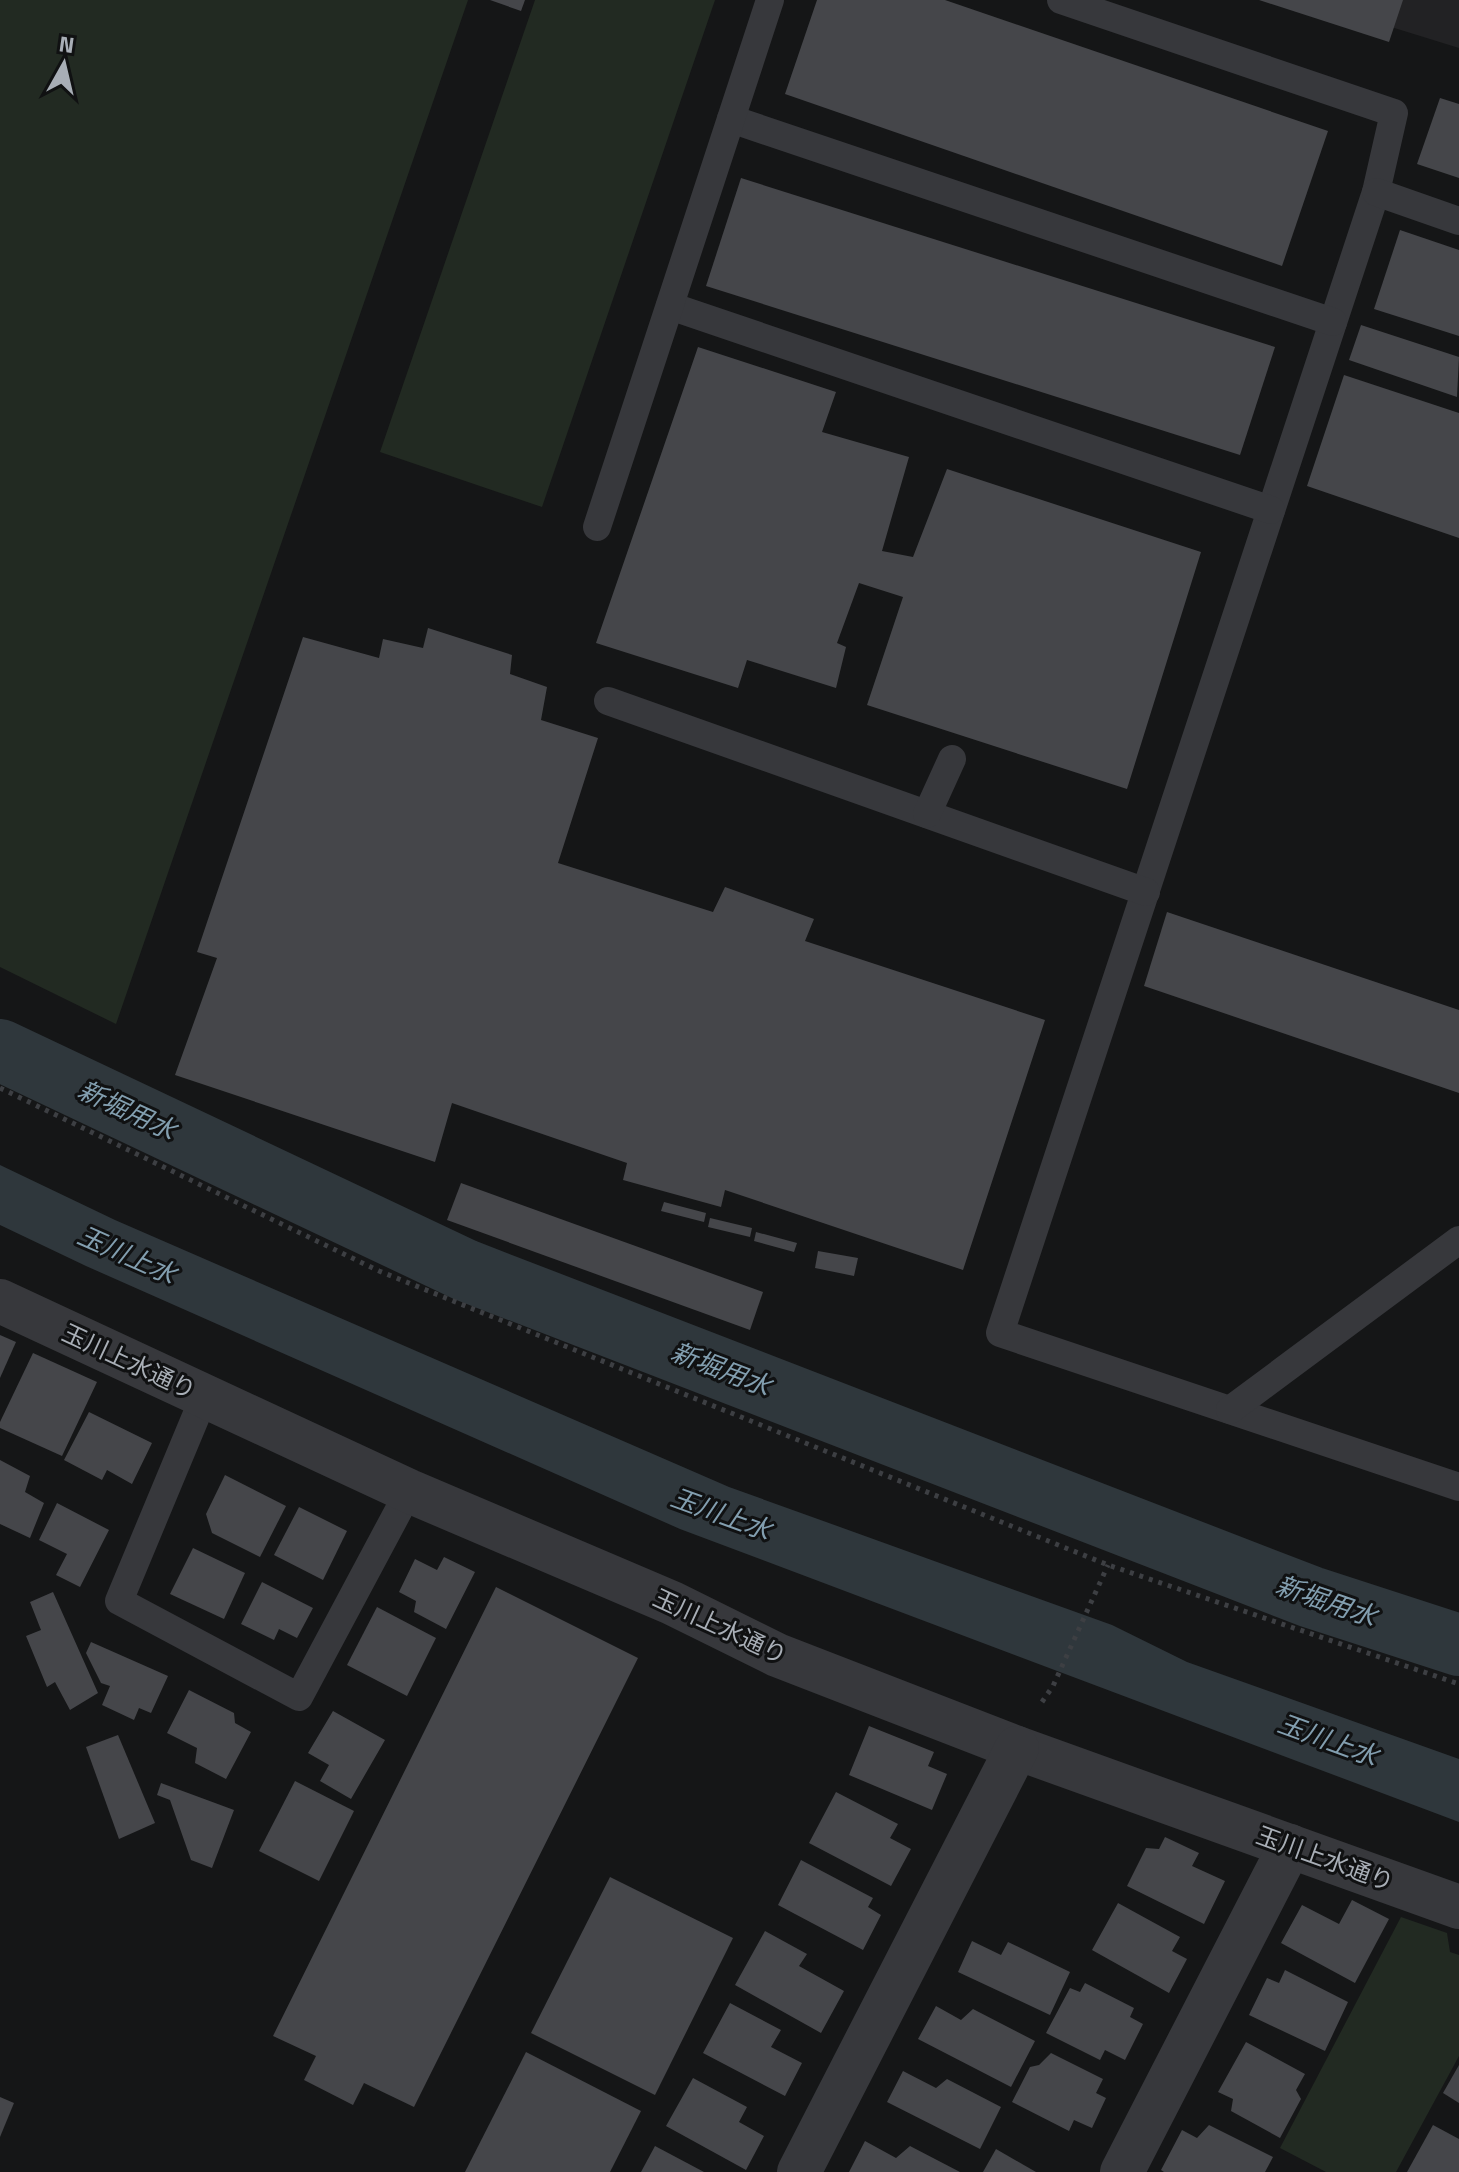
<svg xmlns="http://www.w3.org/2000/svg" width="1459" height="2172" font-family="'Titillium Web','Noto Sans JP',sans-serif">
<rect width="100%" height="100%" fill="#151617"/>
<polygon fill="#222224" points="1304,0 1459,0 1459,48"/>
<g fill="#222a22">
<polygon points="0,0 468,0 116,1024 0,967"/>
<polygon points="535,0 715,0 542,507 380,452"/>
<polygon points="1401,1917 1447,1933 1450,1952 1459,1955 1459,2056 1396,2172 1326,2172 1280,2148"/>
</g>
<polygon fill="#2f373c" points="0,1165 115,1220 729,1487 1112,1625 1187,1662 1459,1759 1459,1822 680,1529 86,1266 0,1225"/>
<g fill="none" stroke-linecap="round" stroke-linejoin="round">
<polyline stroke="#2f373c" stroke-width="62" points="0,1050 465,1270 1311,1597 1459,1645"/>
</g>
<g fill="#45464a">
<polygon points="490,0 525,0 521,11"/>
<polygon points="817,0 945,0 1328,131 1282,266 785,94"/>
<polygon points="1259,0 1403,0 1389,42"/>
<polygon points="1440,98 1459,104 1459,178 1417,164"/>
<polygon points="741,178 1275,347 1240,455 706,286"/>
<polygon points="1400,230 1459,250 1459,336 1374,309"/>
<polygon points="1361,325 1459,357 1457,397 1349,360"/>
<polygon points="698,347 836,392 822,432 909,457 882,551 913,557 947,469 1201,552 1127,789 867,705 903,597 859,583 837,643 846,647 836,688 747,660 738,688 596,643"/>
<polygon points="1344,375 1459,413 1459,538 1307,486"/>
<polygon points="428,628 512,655 510,674 547,687 541,720 598,738 558,863 713,912 725,887 814,919 805,941 1045,1020 963,1270 725,1190 721,1207 623,1180 627,1163 452,1103 435,1162 175,1075 217,958 197,952 303,637 379,658 383,639 423,648"/>
<polygon points="1167,912 1459,1010 1459,1093 1144,986"/>
<polygon points="461,1183 763,1292 750,1330 447,1220"/>
<polygon points="664,1202 706,1213 704,1222 661,1211"/>
<polygon points="710,1218 752,1228 750,1237 708,1227"/>
<polygon points="756,1232 797,1243 794,1252 754,1241"/>
<polygon points="818,1251 858,1258 854,1276 815,1268"/>
<polygon points="0,1335 16,1342 0,1378"/>
<polygon points="33,1353 97,1382 62,1456 0,1428 0,1422"/>
<polygon points="89,1412 152,1443 132,1484 107,1470 102,1480 64,1460"/>
<polygon points="0,1460 30,1476 25,1492 44,1503 30,1538 0,1524"/>
<polygon points="225,1475 286,1506 260,1557 212,1533 206,1514"/>
<polygon points="57,1503 109,1530 80,1587 56,1575 67,1554 39,1540"/>
<polygon points="299,1507 347,1531 323,1580 274,1555"/>
<polygon points="193,1548 245,1573 224,1619 170,1594"/>
<polygon points="444,1557 475,1572 446,1629 414,1612 416,1601 399,1592 415,1559 437,1570"/>
<polygon points="262,1582 313,1608 297,1638 279,1629 274,1640 241,1624"/>
<polygon points="496,1587 638,1658 414,2107 364,2083 353,2105 304,2080 316,2056 273,2036"/>
<polygon points="53,1592 98,1693 70,1710 55,1682 47,1687 26,1636 41,1630 30,1602"/>
<polygon points="377,1607 436,1638 407,1696 347,1665"/>
<polygon points="91,1642 168,1676 151,1713 139,1708 134,1720 102,1705 110,1686 101,1683 86,1653"/>
<polygon points="189,1690 234,1713 235,1723 251,1732 226,1779 195,1763 197,1748 167,1733"/>
<polygon points="333,1711 385,1740 351,1799 320,1781 329,1765 308,1753"/>
<polygon points="869,1726 934,1752 928,1766 947,1774 932,1810 849,1775"/>
<polygon points="118,1735 155,1823 119,1839 86,1747"/>
<polygon points="295,1781 354,1811 319,1881 259,1851"/>
<polygon points="161,1783 234,1810 212,1868 191,1860 170,1800 157,1795"/>
<polygon points="836,1792 898,1824 890,1838 911,1849 891,1886 809,1843"/>
<polygon points="1165,1837 1199,1853 1192,1866 1225,1881 1204,1924 1127,1886 1146,1848 1159,1849"/>
<polygon points="801,1860 873,1898 868,1907 881,1915 863,1950 778,1905"/>
<polygon points="610,1877 733,1938 655,2095 531,2033"/>
<polygon points="1352,1900 1389,1919 1355,1983 1281,1943 1302,1905 1339,1924"/>
<polygon points="1118,1903 1180,1937 1172,1951 1187,1959 1169,1993 1092,1950"/>
<polygon points="765,1931 807,1954 799,1966 844,1991 821,2033 735,1985"/>
<polygon points="972,1941 1001,1955 1008,1942 1070,1972 1050,2015 958,1972"/>
<polygon points="1285,1970 1348,2002 1325,2051 1249,2015 1267,1978 1279,1983"/>
<polygon points="1085,1983 1134,2008 1130,2017 1143,2024 1125,2060 1105,2050 1100,2060 1046,2033 1070,1988 1080,1992"/>
<polygon points="730,2003 781,2030 771,2047 802,2063 785,2096 703,2053"/>
<polygon points="936,2006 961,2020 973,2009 1035,2041 1011,2087 918,2039"/>
<polygon points="1246,2042 1305,2074 1296,2090 1301,2099 1280,2138 1231,2111 1233,2099 1218,2092"/>
<polygon points="526,2052 641,2111 610,2172 465,2172"/>
<polygon points="1051,2053 1103,2079 1096,2093 1106,2098 1092,2128 1074,2120 1069,2131 1012,2102 1030,2067 1039,2065"/>
<polygon points="1459,2065 1459,2103 1443,2093"/>
<polygon points="903,2071 936,2088 947,2079 1001,2107 980,2149 887,2102"/>
<polygon points="693,2078 747,2107 739,2122 764,2136 746,2170 666,2126"/>
<polygon points="0,2097 14,2103 0,2137"/>
<polygon points="1209,2125 1273,2157 1265,2172 1164,2172 1161,2170 1182,2130 1197,2138"/>
<polygon points="1433,2125 1459,2139 1459,2172 1407,2172"/>
<polygon points="865,2141 896,2158 910,2146 960,2172 849,2172"/>
<polygon points="655,2146 704,2172 641,2172"/>
<polygon points="996,2149 1036,2172 983,2172"/>
</g>
<g fill="none" stroke-linecap="round" stroke-linejoin="round">
<g stroke="#3d3f43" stroke-width="5" stroke-dasharray="4 6" stroke-linecap="butt">
<polyline points="0,1088 379,1271 1108,1565 1459,1684"/>
<polyline points="1042,1702 1053,1686 1108,1565"/>
</g>
<g stroke="#37383c" stroke-width="28">
<polyline points="1061,0 1394,113 1376,192 1000,1333 1459,1487"/>
<polyline points="731,119 1333,322"/>
<polyline points="1376,192 1459,221"/>
<polyline points="670,306 1271,510"/>
<polyline points="597,527 770,0"/>
<polyline points="608,701 1146,892"/>
<polyline points="927,814 952,759"/>
<polyline points="204,1397 119,1601 299,1697 409,1491"/>
<polyline points="1230,1410 1459,1240"/>
</g>
<g stroke="#37383c" stroke-width="44">
<polyline points="0,1301 409,1491 672,1603 777,1655 1017,1748 1459,1907"/>
<polyline points="799,2172 1017,1748"/>
<polyline points="1122,2172 1290,1846"/>
</g>
</g>
<g text-anchor="middle" stroke-width="6" stroke-linejoin="round" paint-order="stroke">
<g font-size="24" fill="#a8aeb6" stroke="#101112">
<text transform="translate(129 1362) rotate(25)" y="8">玉川上水通り</text>
<text transform="translate(720 1627) rotate(25)" y="8">玉川上水通り</text>
<text transform="translate(1325 1859) rotate(20)" y="8">玉川上水通り</text>
</g>
<g font-size="26" font-style="italic" fill="#829eaf" stroke="#101112">
<text transform="translate(127 1110) rotate(25)" y="9">新堀用水</text>
<text transform="translate(127 1255) rotate(24)" y="9">玉川上水</text>
<text transform="translate(721 1369) rotate(21)" y="9">新堀用水</text>
<text transform="translate(721 1514) rotate(20)" y="9">玉川上水</text>
<text transform="translate(1326 1601) rotate(19)" y="9">新堀用水</text>
<text transform="translate(1328 1740) rotate(20)" y="9">玉川上水</text>
</g>
</g>
<g transform="translate(64 64) rotate(8)" stroke="#101112" stroke-width="6" paint-order="stroke">
<path d="M0-6L14 30L0 20L-14 30Z" fill="#a8aeb6"/>
<text y="-12" font-size="22" font-weight="bold" text-anchor="middle" fill="#a8aeb6">N</text>
</g>
</svg>
